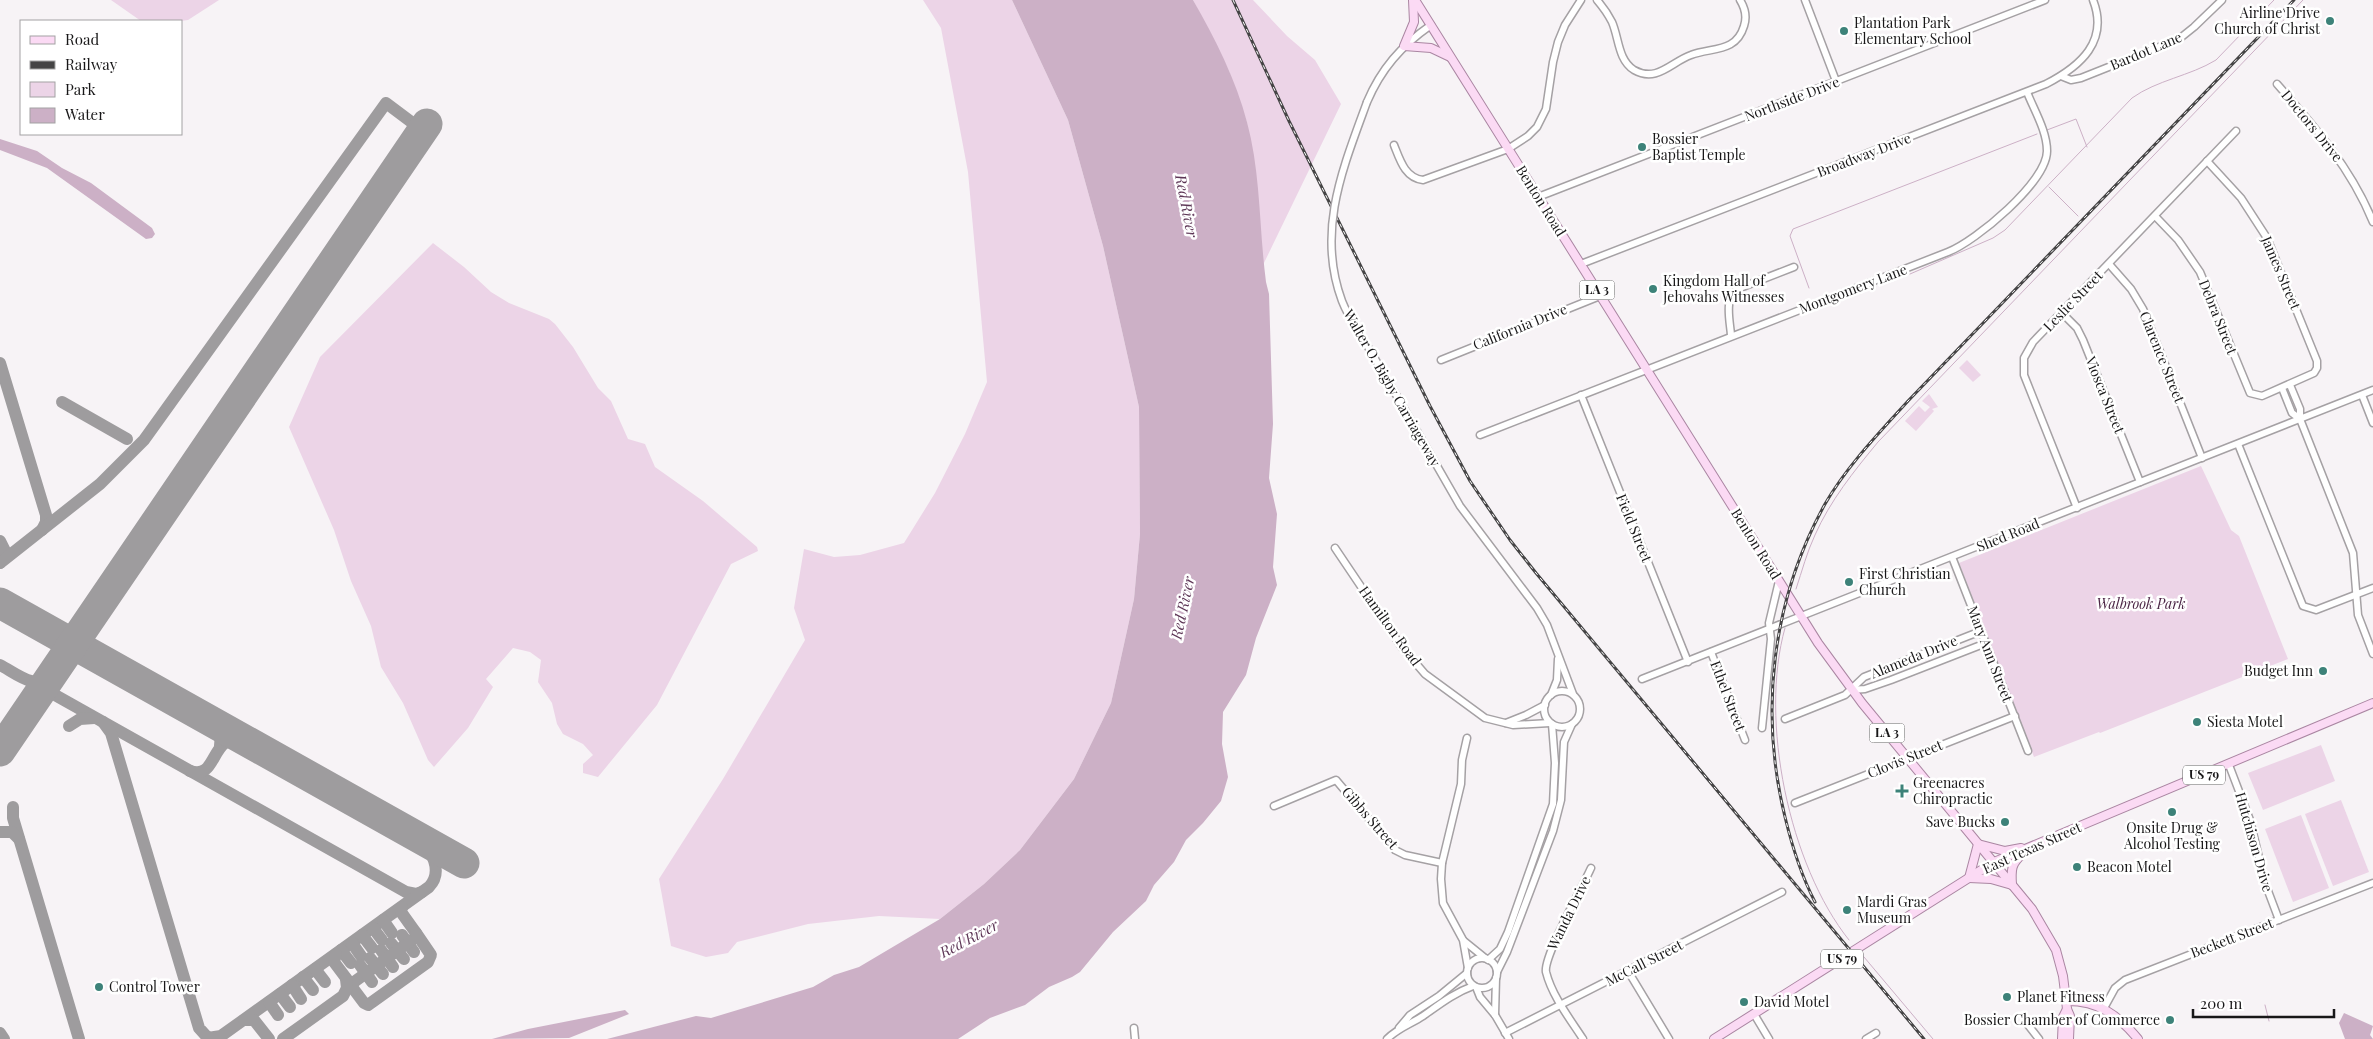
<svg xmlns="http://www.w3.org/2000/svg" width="2373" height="1039" font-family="'Playfair Display',serif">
<rect width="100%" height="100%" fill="#f7f3f6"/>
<g fill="#ecd4e7">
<polygon points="111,0 219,0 188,20 181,21 141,21"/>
<polygon points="923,0 1012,0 1068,120 1103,246 1139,407 1140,534 1134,599 1111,703 1074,779 1020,850 984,884 940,919 879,916 808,924 737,942 728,953 706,957 671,946 659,879 723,779 805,640 794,608 804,549 834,557 860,555 904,543 935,493 965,434 987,382 968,172 941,28"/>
<polygon points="1193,0 1253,0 1287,36 1315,60 1341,104 1263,265 1247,122 1229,71"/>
<polygon points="433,243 464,267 491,292 509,303 549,319 555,324 573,347 598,388 611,401 628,439 645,444 655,467 703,501 757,547 758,551 731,564 657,705 598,777 583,773 583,764 593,755 583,744 563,734 557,724 552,703 538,682 541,660 530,652 513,648 486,679 493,687 468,728 434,767 428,760 403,703 381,667 371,626 351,581 334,530 289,427 320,357"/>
<polygon points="1967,360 1981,375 1973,382 1959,368"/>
<polygon points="1929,394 1938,407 1932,409 1934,411 1916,431 1905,421 1919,406 1925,412 1930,407 1922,401"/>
<polygon points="2201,466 2231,530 2239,536 2288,659 2100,733 2099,732 2034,757 1959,563"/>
<polygon points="2321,745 2335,781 2263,810 2248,773"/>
<polygon points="2341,800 2369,872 2333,886 2305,814"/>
<polygon points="2301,815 2329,888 2293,902 2265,829"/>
</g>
<g fill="#ccb0c6">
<path d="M1012 0H1193C1215 38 1236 80 1247 122 1261 174 1259 229 1266 282L1269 294 1273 424 1269 478 1277 514 1273 567 1277 585 1256 638 1246 675 1223 712 1222 744 1228 777 1221 801 1203 823 1186 840 1174 862 1154 885 1146 901 1113 932 1080 972 1072 977 1049 987 1025 1005 990 1018 958 1039H607L696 1016 711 1018 813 987 834 975 859 967 940 919 984 884 1020 850 1074 779 1111 703 1134 599 1140 534 1139 407 1103 246 1068 120Z"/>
<polygon points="0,139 37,151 62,168 91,183 152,228 155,234 152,238 146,239 47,168 0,150"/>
<polygon points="625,1010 629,1014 569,1038 492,1039 528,1029"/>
<polygon points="2344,1013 2373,1026 2370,1035 2373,1039 2345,1039 2339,1023"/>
</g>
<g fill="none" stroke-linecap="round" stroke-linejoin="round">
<g stroke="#ccb0c6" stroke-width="1">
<polyline points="2047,130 2076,119 2087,147"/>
<polyline points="2049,187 2078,216"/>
<path d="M1910 274 1993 238 2005 230 2132 98C2157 80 2190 76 2216 60L2274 0"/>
<polyline points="1809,288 1790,236 1793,229 2037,134"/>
<path d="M1796 589C1802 571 1807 552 1815 535 1830 501 1854 471 1878 442L2303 0"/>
<path d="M1785 628C1759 720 1789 865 1849 940"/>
<polyline points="1864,957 1933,1039"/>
<polyline points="2265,1005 2269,1021"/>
</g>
<g stroke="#9e9c9e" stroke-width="12">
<polyline points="0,363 46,515 46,522 42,530"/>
<polyline points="62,402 127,439"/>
<polyline points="0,541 5,551 0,563"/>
<polyline points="0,563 100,484 144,440 386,103 422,130"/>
<path d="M0 665C16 673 36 692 52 675"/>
<polyline points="33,702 44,694 55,695 406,892 416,894 422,892"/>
<path d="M103 722 111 733 199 1028 208 1038 221 1036 429 887C444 871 431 850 419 838"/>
<polyline points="212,722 221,733 220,746"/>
<polyline points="69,726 80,719 94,718"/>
<path d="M190 771C219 781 209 732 244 740"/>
<polyline points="13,807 13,818 79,1039"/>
<polyline points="0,832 12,832 19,839"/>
<polyline points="383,920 392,933"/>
<polyline points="373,928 382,940"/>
<polyline points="362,935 372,948"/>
<polyline points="402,935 414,952"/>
<polyline points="352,943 361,956"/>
<polyline points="391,943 404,959"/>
<polyline points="341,950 351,963"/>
<polyline points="381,950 393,967"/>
<polyline points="336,954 334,962 349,982 354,982 416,937 416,933 401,912 402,907"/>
<polyline points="370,958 383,974"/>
<polyline points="360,965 372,982"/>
<polyline points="315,969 325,982"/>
<polyline points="303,977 313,990"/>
<polyline points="354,982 352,987 364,1003 368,1005 428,962 431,955 416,933"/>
<polyline points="292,985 301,999"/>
<polyline points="280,994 290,1007"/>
<polyline points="269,1002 278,1015"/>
<polyline points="244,1020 254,1020 269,1039"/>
<polyline points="0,1033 4,1039"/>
<polyline points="283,1039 343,996 347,988 346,979"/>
</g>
<g stroke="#9e9c9e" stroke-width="31">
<polyline points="0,603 464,863"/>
<polyline points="0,751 427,124"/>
</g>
<defs>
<g id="minor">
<path d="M1597 0C1603 7 1608 14 1612 22 1619 38 1618 60 1634 70 1657 83 1671 62 1691 55 1712 47 1736 53 1744 26 1747 17 1745 8 1740 0"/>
<polyline points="1805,0 1836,81"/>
<polyline points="2061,76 2071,80 2081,78 2179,39 2194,27 2222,0"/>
<path d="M2277 84C2315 127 2351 168 2373 222"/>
<path d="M1367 102C1381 69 1401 46 1431 25"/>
<path d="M1394 145C1400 160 1405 178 1423 180L1508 149 1528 136 1537 127 1546 109 1553 62 1558 42 1565 25 1581 0"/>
<polyline points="1538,197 2045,0"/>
<polyline points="2155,216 2178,240 2200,272 2250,393 2262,396 2314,373 2317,368 2317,361 2267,238 2241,198 2207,161"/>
<path d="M1581 264 2046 84C2081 66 2109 41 2093 0"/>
<polyline points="2109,264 2131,289 2143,309 2202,458"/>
<polyline points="2062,313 2077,328 2083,340 2140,482"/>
<path d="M1731 335C1730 320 1723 296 1740 288L1794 267"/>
<polyline points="1441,360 1600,296"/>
<polyline points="2290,385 2300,409 2300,419 2353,553 2358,615 2373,654"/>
<polyline points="2282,388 2292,413 2300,419"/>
<polyline points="1581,395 1688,662"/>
<polyline points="2362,395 2373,423"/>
<polyline points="1406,412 1460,506 1537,608 1547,625 1573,694"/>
<path d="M1480 435 1948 252C1976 241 2047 182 2047 151 2047 131 2034 110 2027 92"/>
<polyline points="2238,444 2303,606 2316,610 2373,588"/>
<polyline points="2077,508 2024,375 2024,358 2033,342 2236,131"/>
<polyline points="1335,548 1401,646 1425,674 1485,718 1513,725 1550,723"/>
<polyline points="1952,557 2028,751"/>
<polyline points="1711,652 1745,740"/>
<polyline points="1642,679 2373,390"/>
<polyline points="1852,690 1865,689 1891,680 1986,643"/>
<circle cx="1562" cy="709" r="18"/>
<polyline points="1551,695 1557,680 1558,659"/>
<polyline points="1785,719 1845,695 1864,677 1981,631"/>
<polyline points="1506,723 1526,715 1545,705"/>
<polyline points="1762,728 1771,639 1769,623 1779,581"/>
<polyline points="1467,738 1462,760 1461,784 1442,863 1441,879 1443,903 1463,940 1468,968"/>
<polyline points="2229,765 2250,820 2265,883 2279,920"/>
<polyline points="1795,803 2015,716"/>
<polyline points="1274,806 1336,780 1395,850 1405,855 1442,863"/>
<polyline points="1464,941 1485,958"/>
<circle cx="1482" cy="973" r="15"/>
<polyline points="1488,960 1500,949 1508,932 1553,804 1555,763 1552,724"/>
<polyline points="1628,971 1669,1039"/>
<polyline points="1497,972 1507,952 1553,831 1561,800 1564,742 1572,724"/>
<polyline points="1476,987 1480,997 1495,1015 1509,1039"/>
<polyline points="2104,1008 2115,988 2125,980 2373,883"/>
<polyline points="1754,1014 1769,1039"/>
<polyline points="1495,1015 1496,978"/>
<polyline points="2028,1025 2039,1039"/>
<polyline points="1134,1028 1135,1039"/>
<polyline points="1399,1028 1410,1015 1439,996 1467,973"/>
<polyline points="1505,1033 1782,892"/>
<path d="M1387 1039C1398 1028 1411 1024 1423 1016 1440 1004 1454 993 1473 986"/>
<path d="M1583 1039C1570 1019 1552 996 1546 972 1543 957 1583 886 1591 868"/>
<polyline points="1866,1039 1876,1033"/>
</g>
<g id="major">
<polyline points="1413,0 1414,22 1404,46 1431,48 1450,57"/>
<polyline points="1415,0 1818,643 1862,703 2032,909 2056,950 2063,976 2067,1009 2070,1016 2069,1039"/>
<polyline points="1978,844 2005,851 2021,848"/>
<polyline points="1969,878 1991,879 2012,885"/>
<polyline points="1969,878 1978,844"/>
<path d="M2012 885C2011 870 2011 863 2023 854"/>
<path d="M2067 1001C2099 1001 2118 1015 2138 1039"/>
<polyline points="1714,1039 1994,862 2373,703"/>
<polyline points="2062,1039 2063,1017 2067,1009"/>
</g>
</defs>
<use href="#minor" stroke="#a5a1a4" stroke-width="9"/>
<use href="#major" stroke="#aa86a2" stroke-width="10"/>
<use href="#minor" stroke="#fff" stroke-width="6"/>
<use href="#major" stroke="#fbdaf4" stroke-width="8"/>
<defs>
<g id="rail">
<polyline points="1233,0 1289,121 1430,406 1470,481 1510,540 1536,573 1924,1039"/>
<path d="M1815 902C1801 875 1792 846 1785 817 1759 711 1772 600 1825 504 1847 466 1879 433 1908 401L2294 0"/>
</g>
</defs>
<use href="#rail" stroke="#454445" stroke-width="3"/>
<use href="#rail" stroke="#fff" stroke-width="1" stroke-dasharray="4" stroke-linecap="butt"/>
<defs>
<path id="minor-bridge" d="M1367 102C1343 168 1316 231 1342 301 1348 317 1359 332 1368 347 1381 369 1394 391 1406 412"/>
</defs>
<use href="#minor-bridge" stroke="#a5a1a4" stroke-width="9" stroke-linecap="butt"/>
<use href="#minor-bridge" stroke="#fff" stroke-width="6"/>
</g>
<g fill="#3d8279" stroke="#fff" stroke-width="2">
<circle cx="2330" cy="21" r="5"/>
<circle cx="1844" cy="31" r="5"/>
<circle cx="1642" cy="147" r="5"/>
<circle cx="1653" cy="289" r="5"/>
<circle cx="1849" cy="582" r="5"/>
<circle cx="2323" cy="671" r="5"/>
<circle cx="2197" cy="722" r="5"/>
<path d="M1899.5 783.5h5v5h5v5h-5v5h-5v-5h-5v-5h5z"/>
<circle cx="2172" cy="812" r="5"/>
<circle cx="2005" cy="822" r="5"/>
<circle cx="2077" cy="867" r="5"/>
<circle cx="1847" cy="910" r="5"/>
<circle cx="99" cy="987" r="5"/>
<circle cx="2007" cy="997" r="5"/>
<circle cx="1744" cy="1002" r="5"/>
<circle cx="2170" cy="1020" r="5"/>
</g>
<g text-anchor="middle" stroke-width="5" stroke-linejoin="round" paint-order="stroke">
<g fill="#fff" stroke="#5d5d5d" stroke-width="1">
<rect x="1579.5" y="280.5" width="35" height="19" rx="4"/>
<rect x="1869.5" y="723.5" width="35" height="19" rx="4"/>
<rect x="2183" y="765.5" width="42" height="19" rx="4"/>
<rect x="1821" y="949.5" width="42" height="19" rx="4"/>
</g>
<g font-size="12" font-weight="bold" fill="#181718">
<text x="1597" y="294">LA 3</text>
<text x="1887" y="737">LA 3</text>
<text x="2204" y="779">US 79</text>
<text x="1842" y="963">US 79</text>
</g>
<g font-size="14" fill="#181718" stroke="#fff" text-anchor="start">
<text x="2320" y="18" text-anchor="end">Airline Drive<tspan x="2320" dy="16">Church of Christ</tspan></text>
<text x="1854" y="28">Plantation Park<tspan x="1854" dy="16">Elementary School</tspan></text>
<text x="1652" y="144">Bossier<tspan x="1652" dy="16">Baptist Temple</tspan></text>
<text x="1663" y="286">Kingdom Hall of<tspan x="1663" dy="16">Jehovahs Witnesses</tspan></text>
<text x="1859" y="579">First Christian<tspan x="1859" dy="16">Church</tspan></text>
<text x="2313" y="676" text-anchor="end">Budget Inn</text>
<text x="2207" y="727">Siesta Motel</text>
<text x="1913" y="788">Greenacres<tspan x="1913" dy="16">Chiropractic</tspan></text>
<text x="1995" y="827" text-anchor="end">Save Bucks</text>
<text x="2172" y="833" text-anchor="middle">Onsite Drug &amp;<tspan x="2172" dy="16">Alcohol Testing</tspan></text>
<text x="2087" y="872">Beacon Motel</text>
<text x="1857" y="907">Mardi Gras<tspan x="1857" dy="16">Museum</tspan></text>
<text x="109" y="992">Control Tower</text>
<text x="2017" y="1002">Planet Fitness</text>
<text x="1754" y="1007">David Motel</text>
<text x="2160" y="1025" text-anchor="end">Bossier Chamber of Commerce</text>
</g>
<g font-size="14" fill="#181718" stroke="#fff">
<text transform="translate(2146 51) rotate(-23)" y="5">Bardot Lane</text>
<text transform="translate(1792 99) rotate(-21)" y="5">Northside Drive</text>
<text transform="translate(2312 126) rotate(51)" y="5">Doctors Drive</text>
<text transform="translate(1864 155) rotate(-21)" y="5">Broadway Drive</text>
<text transform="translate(1541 201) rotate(58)" y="5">Benton Road</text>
<text transform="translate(2281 273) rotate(67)" y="5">James Street</text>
<text transform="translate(1853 289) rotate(-21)" y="5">Montgomery Lane</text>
<text transform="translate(2073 301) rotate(-46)" y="5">Leslie Street</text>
<text transform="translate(2218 317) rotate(68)" y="5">Debra Street</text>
<text transform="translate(1520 327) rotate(-22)" y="5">California Drive</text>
<text transform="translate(2162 357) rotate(68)" y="5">Clarence Street</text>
<text transform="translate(1392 388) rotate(60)" y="5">Walter O. Bigby Carriageway</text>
<text transform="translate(2105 395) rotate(68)" y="5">Viosca Street</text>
<text transform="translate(1634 528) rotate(68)" y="5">Field Street</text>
<text transform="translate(2008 535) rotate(-22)" y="5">Shed Road</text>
<text transform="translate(1756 544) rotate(58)" y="5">Benton Road</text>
<text transform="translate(1390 626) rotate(54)" y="5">Hamilton Road</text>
<text transform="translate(1990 654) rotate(69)" y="5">Mary Ann Street</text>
<text transform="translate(1914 657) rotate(-22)" y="5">Alameda Drive</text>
<text transform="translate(1728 696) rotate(69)" y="5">Ethel Street</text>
<text transform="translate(1905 759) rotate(-22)" y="5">Clovis Street</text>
<text transform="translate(1370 818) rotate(49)" y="5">Gibbs Street</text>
<text transform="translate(2254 842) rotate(74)" y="5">Hutchison Drive</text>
<text transform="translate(2032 848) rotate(-24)" y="5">East Texas Street</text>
<text transform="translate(1569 913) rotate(-64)" y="5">Wanda Drive</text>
<text transform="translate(2232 938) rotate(-21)" y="5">Beckett Street</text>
<text transform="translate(1644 963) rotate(-27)" y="5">McCall Street</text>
</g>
<g font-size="14" font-style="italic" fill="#4d2747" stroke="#fff">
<text x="2141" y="609">Walbrook Park</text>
</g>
<g font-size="15" font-style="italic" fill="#5d3656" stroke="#fff">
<text transform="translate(1186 206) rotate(79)" y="5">Red River</text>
<text transform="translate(1183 608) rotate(-78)" y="5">Red River</text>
<text transform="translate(969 939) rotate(-28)" y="5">Red River</text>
</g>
</g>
<rect x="20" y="20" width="162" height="115" fill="#ffffff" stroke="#a3a2a3"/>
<rect x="30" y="36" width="25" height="8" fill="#fbdaf4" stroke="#a3a2a3"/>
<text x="65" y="45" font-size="15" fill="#181718">Road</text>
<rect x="30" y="61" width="25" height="8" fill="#454445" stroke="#a3a2a3"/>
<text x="65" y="70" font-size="15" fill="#181718">Railway</text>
<rect x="30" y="82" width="25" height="15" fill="#ecd4e7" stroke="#a3a2a3"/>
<text x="65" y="95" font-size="15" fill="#181718">Park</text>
<rect x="30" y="108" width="25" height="15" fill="#ccb0c6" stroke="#a3a2a3"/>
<text x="65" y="120" font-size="15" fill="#181718">Water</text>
<path d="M2193 1009v8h141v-8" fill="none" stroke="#181718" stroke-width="2.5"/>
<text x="2200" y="1009" font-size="15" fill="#181718" stroke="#ffffff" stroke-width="4" paint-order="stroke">200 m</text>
</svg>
